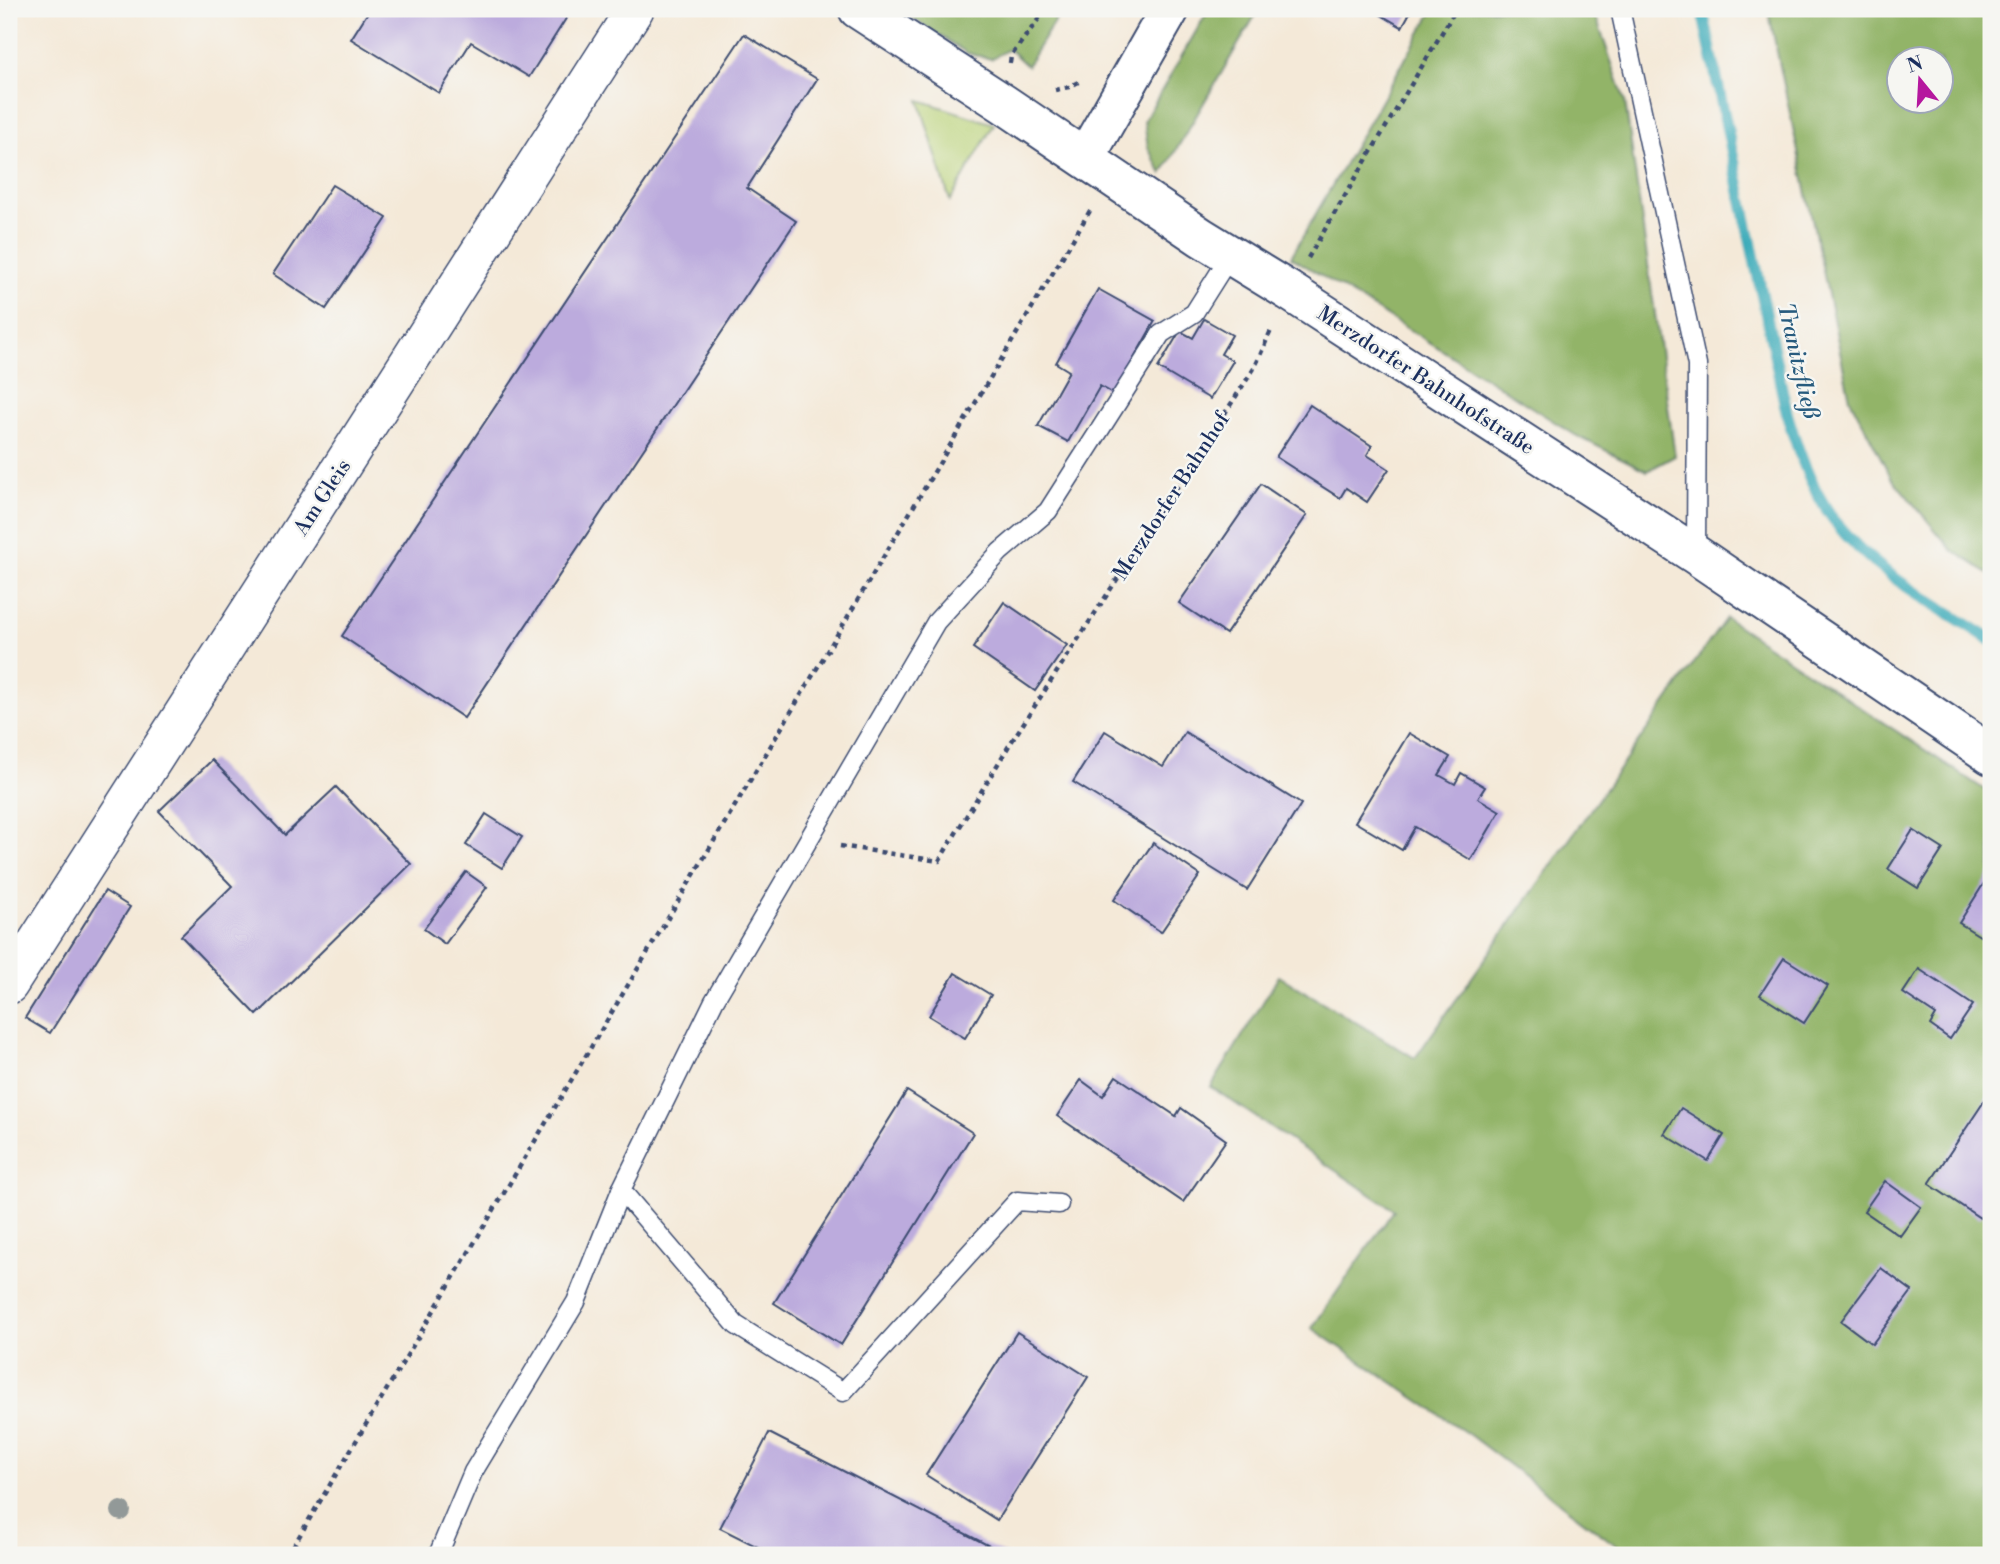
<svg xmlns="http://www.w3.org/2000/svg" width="2000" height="1564" font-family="'Libre Bodoni',serif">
<rect width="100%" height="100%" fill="#f6f6f2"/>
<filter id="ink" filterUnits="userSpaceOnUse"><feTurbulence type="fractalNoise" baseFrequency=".0143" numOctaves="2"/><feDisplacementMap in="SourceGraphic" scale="14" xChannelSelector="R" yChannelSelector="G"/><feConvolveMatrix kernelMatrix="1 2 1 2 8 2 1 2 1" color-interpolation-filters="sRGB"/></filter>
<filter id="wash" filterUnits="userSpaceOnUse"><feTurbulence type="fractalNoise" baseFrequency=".00686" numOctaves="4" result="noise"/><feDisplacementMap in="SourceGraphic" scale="28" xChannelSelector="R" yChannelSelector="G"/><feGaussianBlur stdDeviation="1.57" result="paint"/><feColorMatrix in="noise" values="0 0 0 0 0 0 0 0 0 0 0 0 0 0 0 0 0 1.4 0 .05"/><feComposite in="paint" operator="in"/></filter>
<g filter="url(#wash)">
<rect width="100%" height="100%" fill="#f4e9d8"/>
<polygon fill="#b9d277" stroke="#6a806a" stroke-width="2" points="919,100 994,124 950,201"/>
<g fill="#92b468" stroke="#567263" stroke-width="2" fill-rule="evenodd">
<polygon points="899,9 1062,9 1027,66 1009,49 991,59 967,53"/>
<polygon points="1209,9 1259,9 1162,174 1148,148 1144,121"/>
<polygon points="1434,9 1593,9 1625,101 1675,456 1647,471 1575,435 1434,345 1291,257"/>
<path d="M1768 9H1991V575L1952 550 1891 477 1850 399ZM1898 60H1940V102H1898Z"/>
<polygon points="1726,618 1991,794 1991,1555 1629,1555 1471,1436 1312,1328 1394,1210 1211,1087 1279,976 1415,1058"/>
</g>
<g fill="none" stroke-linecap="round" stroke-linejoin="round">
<path stroke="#3dacba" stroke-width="12" d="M1702 9 1787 414C1800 458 1816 503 1848 537 1886 579 1944 609 1991 640"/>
</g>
<g id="blocks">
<g fill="#bcabdd">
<polygon points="370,9 572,9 529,77 471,42 439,93 351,39"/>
<polygon points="1371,9 1412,9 1402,27"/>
<polygon points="744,34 817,79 747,188 796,221 464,718 342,636"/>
<polygon points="332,185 387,218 326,309 273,274"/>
<polygon points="1098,289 1155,321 1114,394 1100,386 1068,442 1038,426 1069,371 1056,363"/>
<polygon points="1204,319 1232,335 1221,354 1233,361 1210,399 1158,368 1180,331 1193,338"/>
<polygon points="1310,405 1372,446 1367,455 1389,469 1367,502 1346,488 1340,498 1276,457"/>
<polygon points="1261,484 1307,515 1226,634 1179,603"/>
<polygon points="1004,602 1067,645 1035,691 973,648"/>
<polygon points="1105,731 1163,767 1185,732 1301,804 1247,890 1073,782"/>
<polygon points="1409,733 1450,757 1439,775 1455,784 1461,773 1485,787 1478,798 1500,811 1471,860 1415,827 1402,850 1355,822"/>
<polygon points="212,760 285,835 336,787 411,864 257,1015 181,936 232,886 159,811"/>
<polygon points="486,814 522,837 502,868 466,845"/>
<polygon points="1913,830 1943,849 1918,888 1888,869"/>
<polygon points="1153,843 1200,875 1161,932 1114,900"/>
<polygon points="466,872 487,887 445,944 424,929"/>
<polygon points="1991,872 1991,943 1959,923"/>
<polygon points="105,891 130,907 50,1033 25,1018"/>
<polygon points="1784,958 1828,986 1804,1023 1760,995"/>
<polygon points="1919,969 1973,1005 1950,1039 1930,1025 1936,1015 1903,993"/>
<polygon points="955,973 991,995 965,1038 929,1016"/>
<polygon points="1116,1076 1176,1116 1181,1108 1226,1140 1183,1202 1057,1116 1081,1080 1103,1096"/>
<polygon points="907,1091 973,1133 841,1345 774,1303"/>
<polygon points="1991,1091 1991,1202 1980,1218 1929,1184"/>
<polygon points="1681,1108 1724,1135 1708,1161 1664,1134"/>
<polygon points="1885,1181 1921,1207 1900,1236 1864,1211"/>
<polygon points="1881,1268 1912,1291 1872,1344 1841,1321"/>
<polygon points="1017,1332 1088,1377 997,1520 926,1475"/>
<polygon points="769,1433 1007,1555 774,1555 720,1528"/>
</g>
</g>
</g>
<g filter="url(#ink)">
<use href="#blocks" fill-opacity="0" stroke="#3c4b70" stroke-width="2"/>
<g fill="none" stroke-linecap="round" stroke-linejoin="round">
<defs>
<g id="service">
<polyline points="1620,9 1697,365 1696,555"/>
<polyline points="1059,1204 1017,1201 843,1392 736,1325 621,1190 714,1001 936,622 1000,552 1048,511 1161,334 1194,313 1230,256"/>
<polyline points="438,1555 473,1472 576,1302 621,1190"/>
</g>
<polyline id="minor" points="9,985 635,9"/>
<g id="tertiary">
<polyline points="858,9 1004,104 1201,237 1289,291 1696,555 1991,755"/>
<polyline points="1085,158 1170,9"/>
</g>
</defs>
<use href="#service" stroke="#3c4b70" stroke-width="21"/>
<use href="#minor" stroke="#3c4b70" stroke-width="40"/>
<use href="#tertiary" stroke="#3c4b70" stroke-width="42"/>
<g stroke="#3c4b70" stroke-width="4.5" stroke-dasharray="5 5" stroke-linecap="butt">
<polyline points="1010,63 1011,56 1046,9"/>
<polyline points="1055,90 1069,87 1082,80"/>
<polyline points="1308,258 1456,9"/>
<polyline points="840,846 939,861 1010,744 1255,367 1272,328"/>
<polyline points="288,1555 1091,209"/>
</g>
<use href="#service" stroke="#fff" stroke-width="18"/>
<use href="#minor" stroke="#fff" stroke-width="37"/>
<use href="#tertiary" stroke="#fff" stroke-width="38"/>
</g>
<circle fill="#929998" cx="121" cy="1511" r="10"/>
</g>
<g text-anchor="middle" stroke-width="5" stroke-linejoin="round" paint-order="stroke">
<g font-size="21" fill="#1b2f5e" stroke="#f6f6f2">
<text transform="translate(1426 380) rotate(33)" y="7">Merzdorfer Bahnhofstraße</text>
<text transform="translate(1171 496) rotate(-57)" y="7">Merzdorfer Bahnhof</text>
<text transform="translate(322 497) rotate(-57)" y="7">Am Gleis</text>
</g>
<g font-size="23" font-style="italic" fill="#275b7e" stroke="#f6f6f2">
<text transform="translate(1799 361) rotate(77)" y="8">Tranitzfließ</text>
</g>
</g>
<rect width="2000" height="1564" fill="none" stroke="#f6f6f2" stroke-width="35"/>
<g transform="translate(1920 80) rotate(342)"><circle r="33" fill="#f6f6f2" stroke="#9ea6b7" stroke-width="2"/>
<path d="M0-5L12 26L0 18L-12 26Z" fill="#b5179e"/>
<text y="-10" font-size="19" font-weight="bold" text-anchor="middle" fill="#1b2f5e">N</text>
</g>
</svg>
